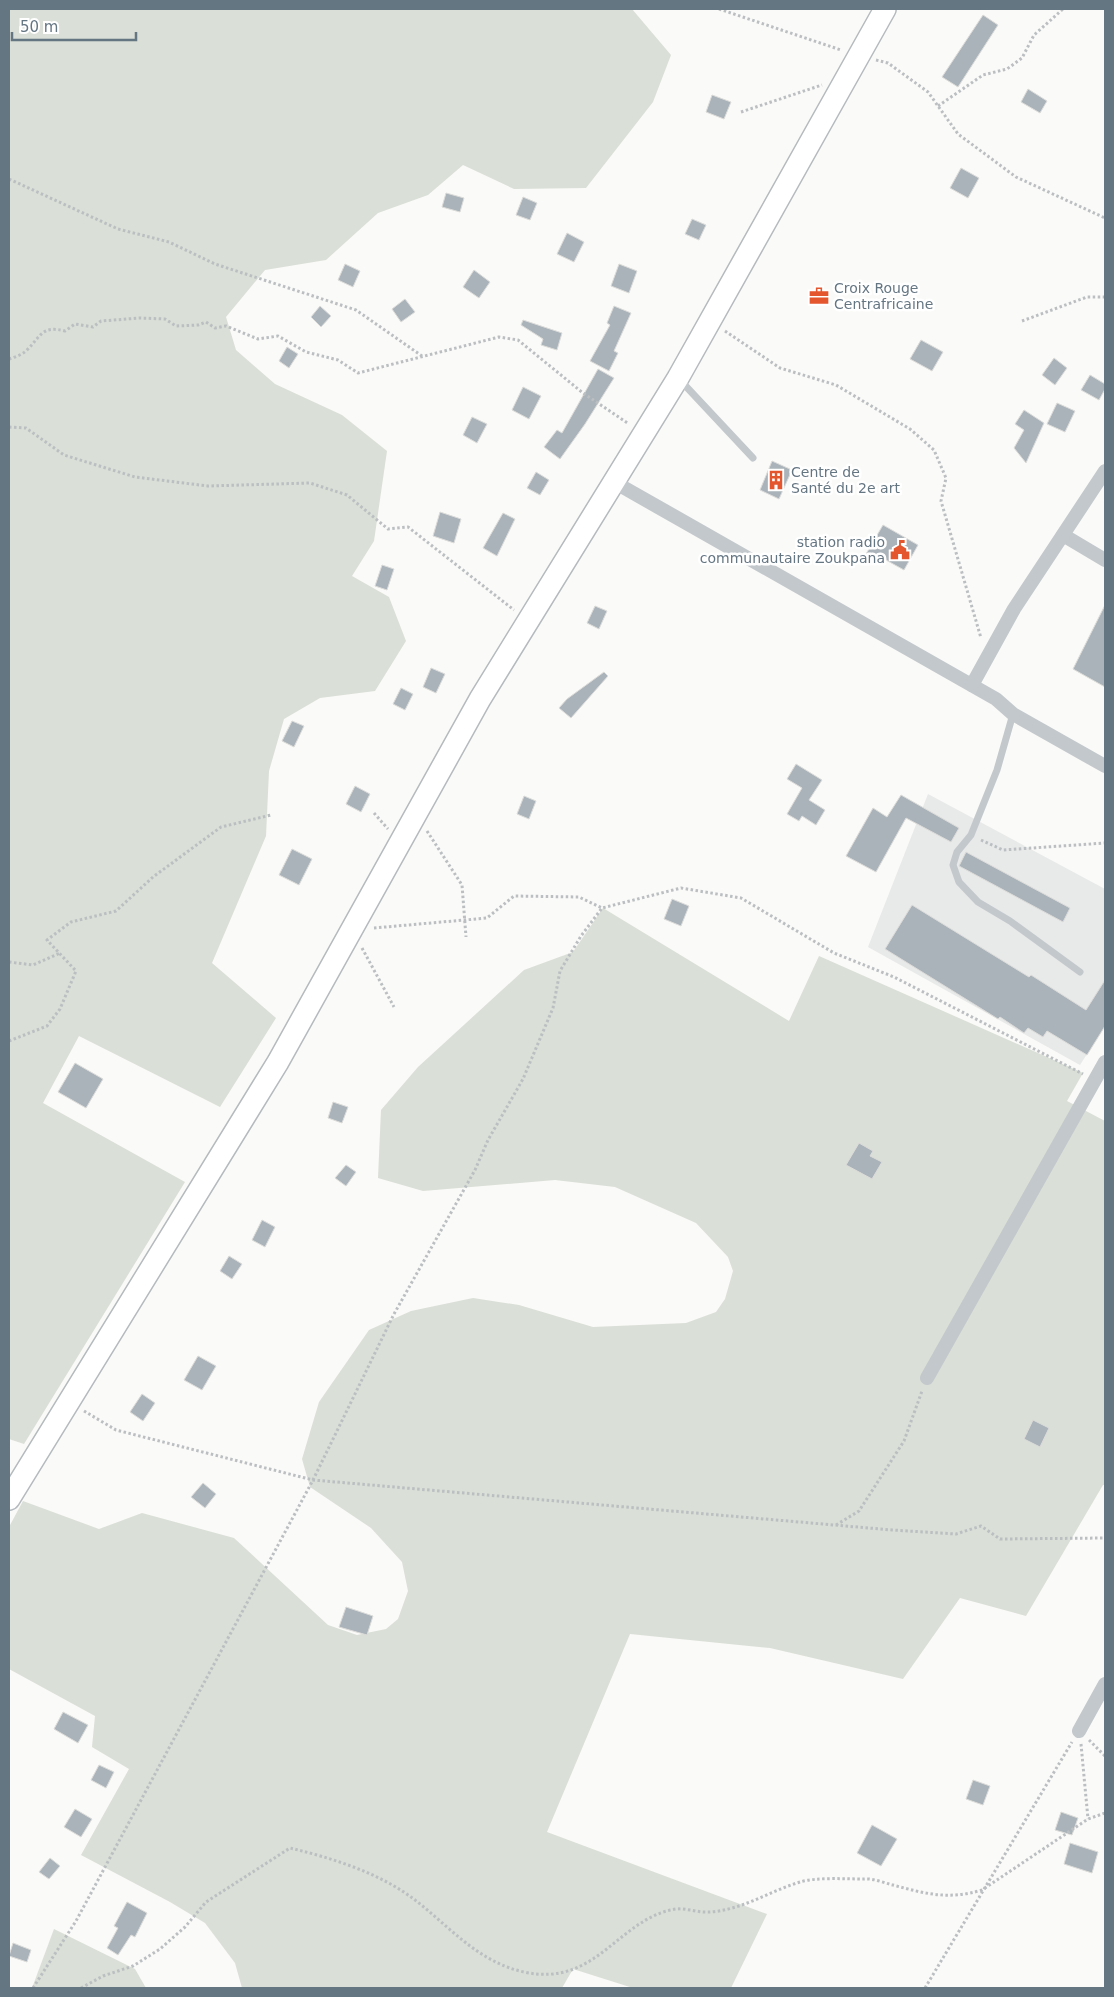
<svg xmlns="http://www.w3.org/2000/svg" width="1114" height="1997" font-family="'DejaVu Sans',sans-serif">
<rect width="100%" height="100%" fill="#fafaf8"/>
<polygon fill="#e8e9e9" points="928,794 1105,889 1105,1026 1080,1065 868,947"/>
<g fill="#dadfd7">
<polygon points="9,9 632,9 671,55 653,102 586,188 514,189 463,165 428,195 378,213 326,260 265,270 226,317 236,350 275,384 342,415 387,451 374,541 352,576 389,597 406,641 375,691 320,698 284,719 269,771 266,836 212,963 276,1018 220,1107 79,1036 43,1103 185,1182 24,1444 9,1439"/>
<polygon points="603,908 789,1021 819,956 1083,1073 1067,1101 1105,1121 1105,1485 1103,1485 1026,1616 960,1598 903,1679 770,1648 630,1634 547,1832 767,1914 731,1988 633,1988 573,1969 562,1988 242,1988 235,1963 205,1923 170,1902 81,1855 129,1769 92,1747 95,1716 9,1669 9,1527 23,1501 99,1529 142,1513 234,1538 328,1625 357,1635 386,1629 398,1619 408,1591 402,1562 371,1528 310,1487 302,1459 319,1402 369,1330 411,1311 473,1298 519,1305 593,1327 686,1323 716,1312 725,1299 733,1271 728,1257 696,1223 615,1187 555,1180 423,1191 378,1178 381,1110 418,1067 524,970 573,952"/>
<polygon points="54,1929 135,1969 146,1988 32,1988"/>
</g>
<g fill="#aab3b9" stroke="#dcdcda">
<polygon points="983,15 998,25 958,87 942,77"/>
<polygon points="1028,89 1047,101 1040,113 1021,102"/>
<polygon points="712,95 731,102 724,119 706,112"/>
<polygon points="961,168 979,178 968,198 950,188"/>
<polygon points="446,193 464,198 460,212 442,207"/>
<polygon points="523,197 537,203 530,220 516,215"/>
<polygon points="692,219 706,225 699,240 685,234"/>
<polygon points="567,233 584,242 574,262 557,254"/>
<polygon points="345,264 360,271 353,287 338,280"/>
<polygon points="619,264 637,271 629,293 611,286"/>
<polygon points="474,270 490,282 479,298 463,287"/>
<polygon points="405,299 415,312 401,322 392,309"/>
<polygon points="320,306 331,316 321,327 311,317"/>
<polygon points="614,306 631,313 614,351 618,353 609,371 590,361 610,325 607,323"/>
<polygon points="523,320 562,333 557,350 541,345 543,339 521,325"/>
<polygon points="921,340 943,352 932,371 910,359"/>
<polygon points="287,347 298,354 289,368 279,361"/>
<polygon points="1054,358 1067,368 1055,385 1042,375"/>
<polygon points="598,369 614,378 585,424 560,459 544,447 557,430 562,433"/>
<polygon points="1090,375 1105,384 1105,389 1099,400 1081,390"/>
<polygon points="523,387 541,396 529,419 512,410"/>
<polygon points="1057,403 1075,411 1065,432 1047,424"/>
<polygon points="1024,410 1044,423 1026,463 1014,448 1024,430 1015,424"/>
<polygon points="472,417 487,424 477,443 463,435"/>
<polygon points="772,461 792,470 779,499 760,490"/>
<polygon points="536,472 549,480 540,495 527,488"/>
<polygon points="440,512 461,519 454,543 433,536"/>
<polygon points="503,513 515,519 497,556 483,548"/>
<polygon points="883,525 918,545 904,570 886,560 883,564 866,554"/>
<polygon points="382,565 394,569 387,590 375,586"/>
<polygon points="1105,605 1105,687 1073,669"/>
<polygon points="595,606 607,611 599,629 587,623"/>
<polygon points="431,668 445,674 436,693 423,687"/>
<polygon points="604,672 608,676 571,718 559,708 567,699"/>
<polygon points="401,688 413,694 405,710 393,704"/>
<polygon points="292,721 304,726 294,747 282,741"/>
<polygon points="796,764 822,780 809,800 825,810 816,825 802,816 799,821 787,814 802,788 787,779"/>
<polygon points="355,786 370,794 361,812 346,804"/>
<polygon points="901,795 959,828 951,842 906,818 876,872 846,856 873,808 887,817"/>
<polygon points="524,796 536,801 529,819 517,814"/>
<polygon points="292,849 312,859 299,885 279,875"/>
<polygon points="966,852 1070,908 1063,922 959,866"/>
<polygon points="672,899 689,906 681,926 664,919"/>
<polygon points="912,905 1029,977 1031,975 1086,1010 1105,980 1105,1026 1087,1055 1047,1031 1043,1037 1028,1028 1024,1033 1000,1017 998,1019 885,949"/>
<polygon points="75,1063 103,1079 86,1108 58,1092"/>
<polygon points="333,1102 348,1107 342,1123 328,1118"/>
<polygon points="859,1143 873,1151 870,1156 882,1162 872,1179 846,1165"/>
<polygon points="346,1165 356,1172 346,1186 335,1178"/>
<polygon points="262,1220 275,1227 265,1247 252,1240"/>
<polygon points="229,1256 242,1264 232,1279 220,1271"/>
<polygon points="198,1356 216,1366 202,1390 184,1380"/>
<polygon points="142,1394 155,1403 143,1421 130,1412"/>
<polygon points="1033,1420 1049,1428 1040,1447 1024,1439"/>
<polygon points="203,1483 216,1494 205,1508 191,1497"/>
<polygon points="346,1607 373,1616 367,1635 339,1627"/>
<polygon points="63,1712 88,1725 78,1743 54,1729"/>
<polygon points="99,1765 114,1772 106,1788 91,1780"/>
<polygon points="973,1780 990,1786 983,1805 966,1799"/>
<polygon points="75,1809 92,1819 81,1837 64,1827"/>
<polygon points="1061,1812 1078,1818 1072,1835 1055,1830"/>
<polygon points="872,1825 897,1839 881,1866 857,1853"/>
<polygon points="1070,1843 1098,1852 1092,1873 1064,1864"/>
<polygon points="50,1858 60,1866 49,1879 39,1872"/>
<polygon points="127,1902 147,1913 135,1937 131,1935 118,1955 107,1948 118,1928 114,1926"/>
<polygon points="13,1943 31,1950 27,1962 9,1956"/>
</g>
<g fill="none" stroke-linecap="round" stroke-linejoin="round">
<defs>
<polyline id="primary" points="9,1499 278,1062 480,699 678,378 885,9"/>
</defs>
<use href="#primary" stroke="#b5babe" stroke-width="24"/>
<g stroke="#bbbfc2" stroke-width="3" stroke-dasharray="2.5 2.5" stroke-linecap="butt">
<polyline points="719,9 841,50"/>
<polyline points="876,60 888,63 928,92 958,134 1016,177 1105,218"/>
<polyline points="938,106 983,75 1007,69 1022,58 1034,35 1063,9"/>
<polyline points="741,112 822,85"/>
<polyline points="9,179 118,229 169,242 215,264 356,310 422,356"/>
<polyline points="1022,321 1087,297 1105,297"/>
<polyline points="725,331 780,368 836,385 910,429 934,450 946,478 941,501 981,638"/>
<path d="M9 359C15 357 22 355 27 350 41 336 42 325 65 331L75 324 93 327 101 321 140 318 165 319 176 326 198 325 206 322 215 328 226 326 258 339 278 336 306 352 338 360 358 373 499 337 518 340 583 393 629 424"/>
<polyline points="9,427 26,428 64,455 135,477 208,486 310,483 347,495 388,529 408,527 514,610"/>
<polyline points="374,813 388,829"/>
<polyline points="427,831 462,885 466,937"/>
<polyline points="981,840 1003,850 1105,843"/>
<polyline points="374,928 487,918 514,896 579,897 602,908 681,888 741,898 834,953 894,977 1083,1074"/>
<polyline points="362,948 394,1007"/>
<polyline points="9,962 33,965 60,953"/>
<polyline points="9,1041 47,1026 60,1009 76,971 47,940 71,922 116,911 153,877 221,827 271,815"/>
<polyline points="84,1411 116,1430 313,1480 892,1530 956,1534 981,1526 1000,1539 1105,1538"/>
<polyline points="836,1525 859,1511 904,1441 922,1391"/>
<polyline points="1089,1740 1105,1756"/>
<polyline points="1081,1744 1088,1819"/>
<polyline points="33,1988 76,1921 313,1480 394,1314 475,1170 488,1140 523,1079 553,1008 560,971 581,936 602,908"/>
<path d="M81 1988 103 1976 133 1966 160 1949 185 1927 206 1902 290 1848C332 1858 380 1873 415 1900 450 1927 478 1962 524 1972 597 1988 618 1918 676 1909 687 1908 699 1913 710 1912 742 1910 770 1891 800 1882 816 1877 846 1879 864 1879 873 1878 884 1883 893 1885 926 1894 949 1900 982 1890L1088 1819 1105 1813"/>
<polyline points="925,1988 1072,1742"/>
</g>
<g stroke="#c3c8cc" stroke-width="7">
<polyline points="680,380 753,458"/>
<polyline points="1013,714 997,770 971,835 957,852 953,865 959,882 978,902 1010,921 1080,972"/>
</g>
<g stroke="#c3c8cc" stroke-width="14">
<polyline points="614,482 996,699 1013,714 1105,766"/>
<polyline points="1063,535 1105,560"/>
<polyline points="972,685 1014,609 1105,471"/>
<polyline points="927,1378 1105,1062"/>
<polyline points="1079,1731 1105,1684"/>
</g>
<use href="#primary" stroke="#fff" stroke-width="21"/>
</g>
<defs>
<symbol id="office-bare" viewBox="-9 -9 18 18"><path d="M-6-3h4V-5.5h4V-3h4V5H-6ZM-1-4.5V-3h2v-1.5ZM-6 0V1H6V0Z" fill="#e4572e" stroke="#fff" stroke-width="2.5" paint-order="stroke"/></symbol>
<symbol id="building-bare" viewBox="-9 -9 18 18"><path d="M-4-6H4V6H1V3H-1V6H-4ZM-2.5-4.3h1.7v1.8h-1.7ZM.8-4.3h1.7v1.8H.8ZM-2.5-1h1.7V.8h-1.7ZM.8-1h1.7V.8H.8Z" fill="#e4572e" stroke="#fff" stroke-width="2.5" paint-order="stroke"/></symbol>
<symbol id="civic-bare" viewBox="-9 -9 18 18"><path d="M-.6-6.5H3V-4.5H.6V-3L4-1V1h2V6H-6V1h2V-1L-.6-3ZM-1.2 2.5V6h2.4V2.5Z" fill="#e4572e" stroke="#fff" stroke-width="2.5" paint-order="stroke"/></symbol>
</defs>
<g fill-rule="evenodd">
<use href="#office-bare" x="805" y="282" width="28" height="28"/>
<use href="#building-bare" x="762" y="466" width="28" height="28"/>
<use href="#civic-bare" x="886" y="536" width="28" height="28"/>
</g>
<g text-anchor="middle" stroke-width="5" stroke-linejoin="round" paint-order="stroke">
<g font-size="14" fill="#657683" stroke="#fff" text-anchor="start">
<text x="834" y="293">Croix Rouge<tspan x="834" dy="16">Centrafricaine</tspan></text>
<text x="791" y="477">Centre de<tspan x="791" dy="16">Santé du 2e art</tspan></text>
<text x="885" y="547" text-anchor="end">station radio<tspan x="885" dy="16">communautaire Zoukpana</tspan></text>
</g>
</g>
<rect width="1114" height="1997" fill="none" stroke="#657683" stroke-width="20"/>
<path d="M12 32v8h124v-8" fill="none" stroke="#657683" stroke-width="2.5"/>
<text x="20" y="32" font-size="15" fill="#657683" stroke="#ffffff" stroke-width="4" paint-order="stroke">50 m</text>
</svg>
